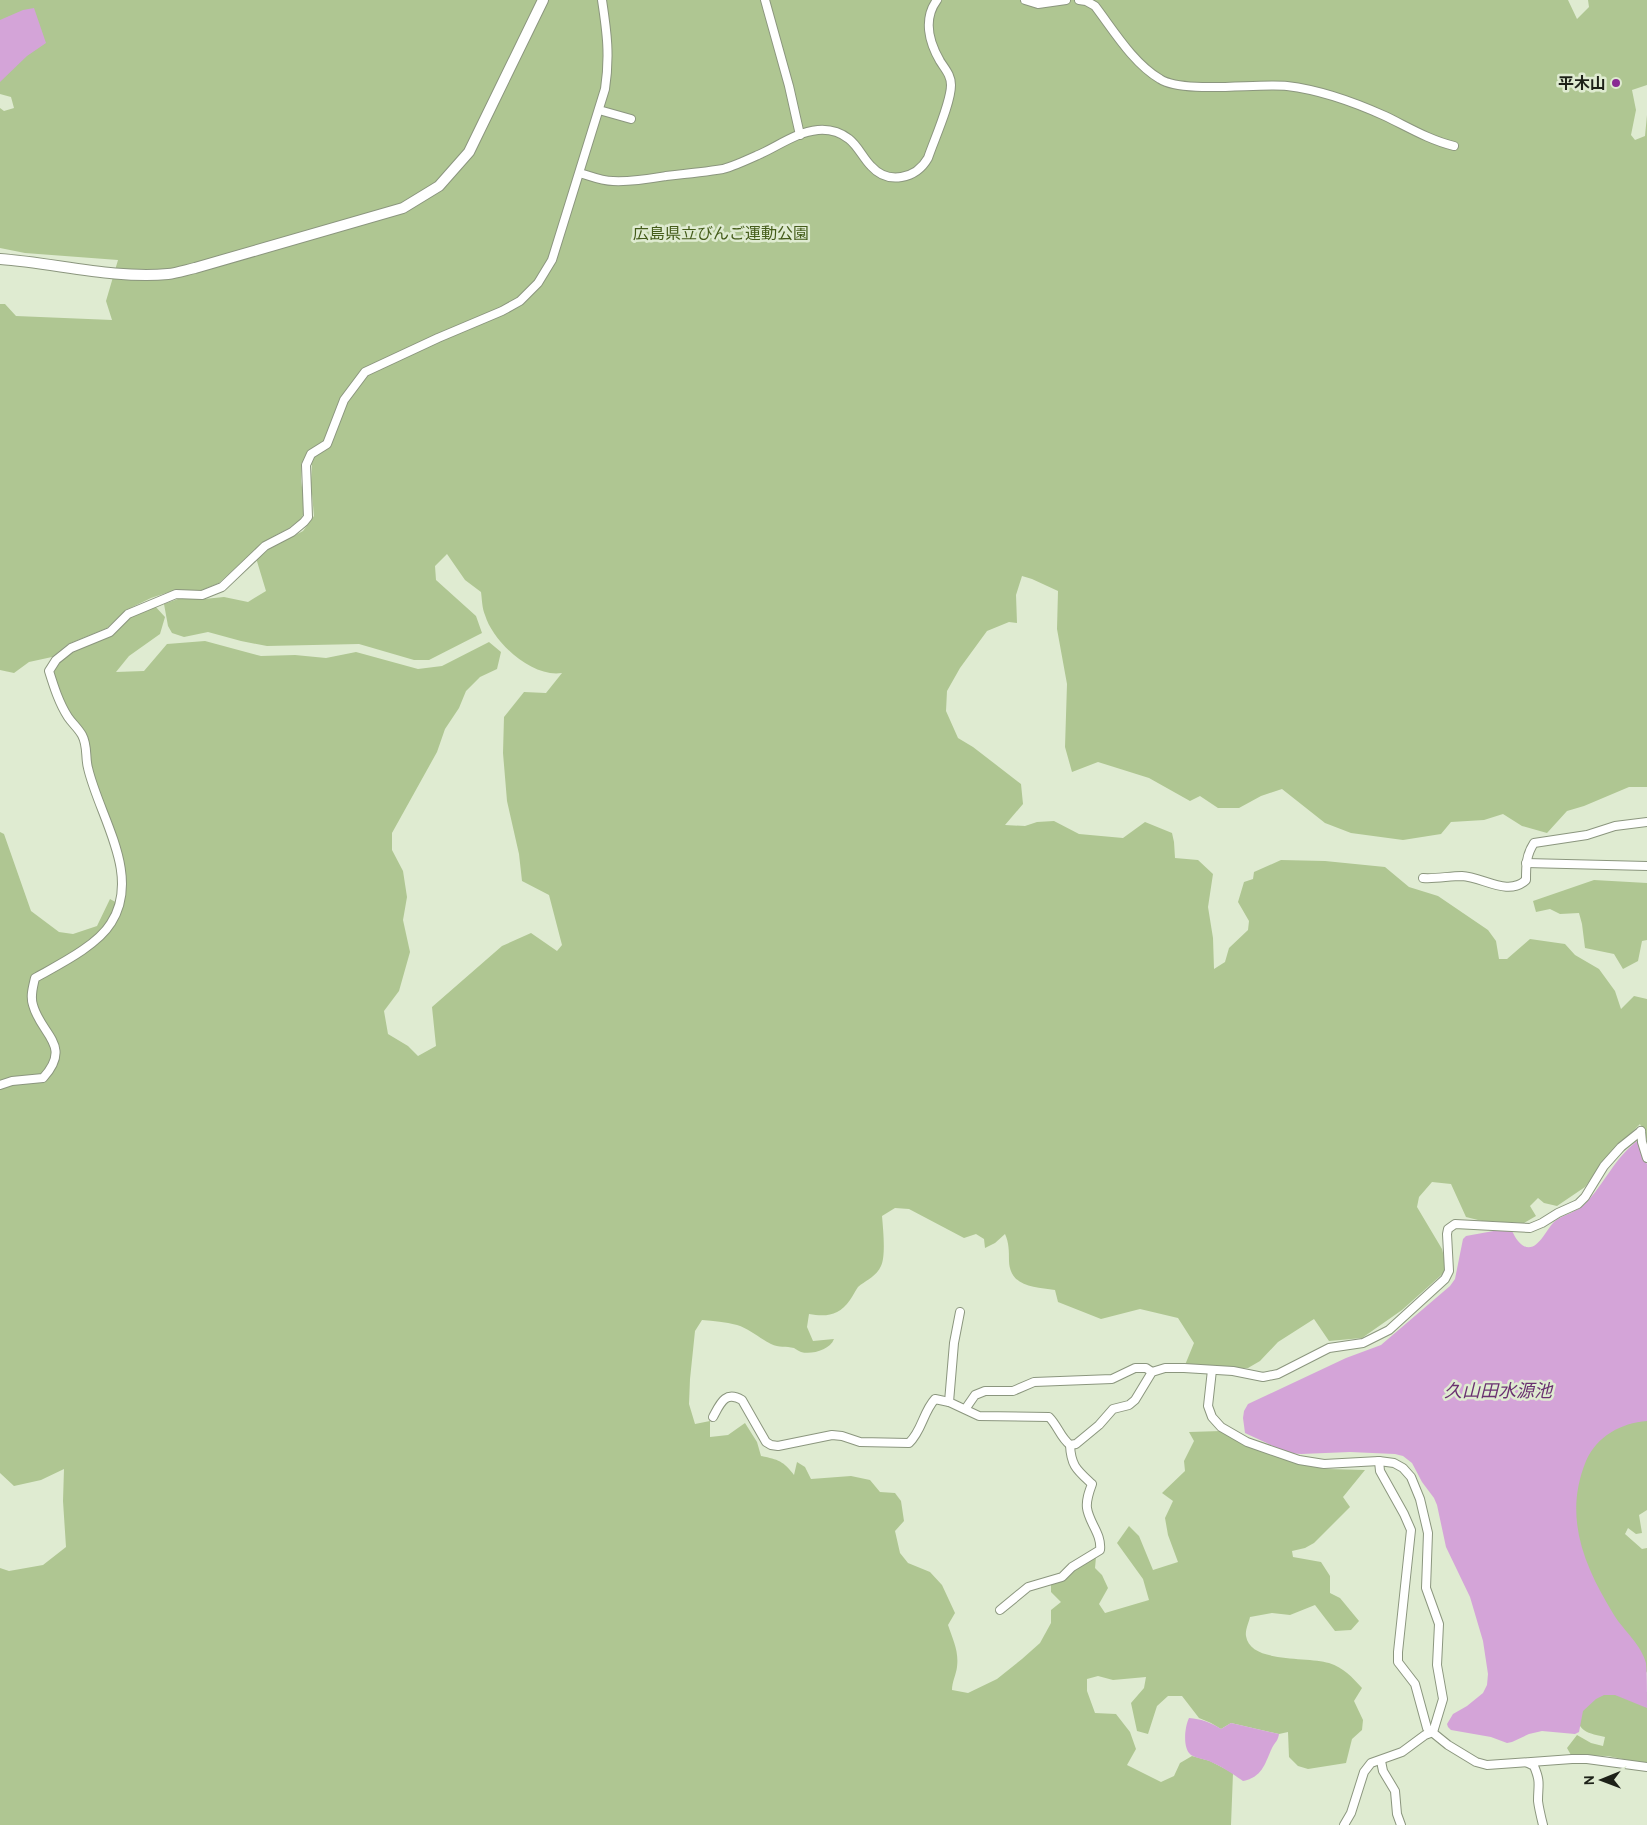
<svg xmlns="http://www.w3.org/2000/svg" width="1647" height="1825" font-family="Overpass,'Noto Sans JP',sans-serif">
<rect width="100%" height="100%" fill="#dfebd1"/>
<g fill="#afc692">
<path d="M0 0H1568L1577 19 1589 7 1588 0H1647V85L1632 90 1636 110 1631 135 1635 140 1645 136 1647 115V787H1629L1584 806 1567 811 1547 833 1522 826 1503 814 1484 820 1451 822 1441 834 1403 840 1351 833 1325 823 1282 789 1261 796 1239 808H1218L1200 796 1190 801 1149 778 1098 762 1072 772 1065 747 1067 684 1057 629 1058 591 1032 579 1022 576 1016 595 1017 623 1009 622 987 631 960 668 947 691 946 711 958 738 973 747 1021 784 1023 804 1005 825 1025 826 1037 822 1054 821 1079 834 1123 838 1145 822 1172 833 1174 842 1175 858 1198 860 1213 874 1208 907 1213 938 1214 969 1225 962 1229 948 1248 930 1249 921 1238 902 1244 882 1253 879 1254 872 1281 860 1325 861 1385 867 1409 887 1438 896 1488 930 1496 941 1499 959H1507L1530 939 1565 944 1575 955 1599 969 1615 991 1621 1009 1634 996 1647 999V1140L1640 1124 1605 1160 1585 1187 1557 1206 1544 1203 1538 1198 1530 1206 1536 1216 1524 1223 1482 1221 1466 1217 1451 1184 1432 1182 1419 1197 1417 1207 1442 1249 1447 1270 1402 1310 1362 1338 1329 1341 1314 1319 1278 1342 1260 1361 1248 1368 1229 1369 1185 1365 1194 1343 1178 1318 1140 1309 1101 1319 1058 1302 1055 1290C1034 1287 1010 1287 1009 1261 1009 1251 1009 1243 1005 1234L995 1243 985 1248 984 1239 976 1234 964 1238 909 1209 895 1208 882 1216C883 1228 886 1256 881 1266 876 1277 866 1280 858 1287 855 1291 853 1296 850 1300 839 1316 826 1317 809 1314L807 1327 813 1341 834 1339C830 1350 811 1355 801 1352 798 1351 796 1349 794 1348 786 1346 779 1348 771 1344 759 1338 750 1329 737 1325 725 1322 714 1321 702 1320L695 1331 690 1379 689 1404 695 1424 710 1421V1437L728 1435 745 1423 757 1442 761 1456C777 1459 784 1461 794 1475L797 1462 805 1467 811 1479 851 1476 870 1480 880 1492 895 1493 901 1501 904 1521 895 1531 900 1553 908 1563 930 1572 942 1585 955 1613 948 1625C953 1640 959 1651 957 1667 956 1675 952 1682 952 1690L968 1693 997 1679 1022 1659 1040 1643 1051 1623V1610L1061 1602 1051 1592V1585L1096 1557 1095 1568 1102 1575 1108 1588 1099 1604 1105 1613 1149 1600 1143 1579 1117 1543 1129 1526 1139 1536 1153 1570 1178 1562 1168 1535 1165 1518 1173 1501 1162 1493 1185 1471 1184 1461 1194 1441 1189 1432 1221 1431 1257 1449 1297 1464 1327 1469 1365 1470 1343 1497 1350 1507 1314 1543 1305 1548 1292 1551 1293 1557 1321 1562 1330 1576V1593L1340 1598 1359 1621 1351 1630 1335 1631 1315 1605 1290 1615 1272 1613 1250 1617C1249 1622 1245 1630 1246 1636 1250 1664 1308 1656 1329 1663 1344 1668 1352 1677 1362 1688L1354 1701 1363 1720 1362 1730 1352 1739 1346 1763 1308 1769 1298 1766 1289 1757 1288 1732 1279 1734 1231 1723 1221 1729 1211 1723 1199 1718 1182 1696H1168L1157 1706 1148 1734 1137 1731 1131 1703 1144 1688 1146 1677 1113 1680 1098 1676 1087 1679V1691L1095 1713 1116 1714 1130 1732 1136 1749 1127 1765 1161 1782 1174 1776 1180 1763 1192 1756 1210 1761 1233 1773 1231 1825H0V1568L9 1571 43 1565 66 1547 63 1501 64 1469 41 1480 14 1486 0 1473V1088L12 1083 44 1080 58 1057 35 1005 33 992 37 980 112 926 123 877 89 767 88 746 70 715 51 671 57 661 72 650 111 634 130 616 154 605 165 617 160 634 129 656 116 672 144 671 167 644 205 641 261 656 295 655 326 658 356 652 418 669 442 666 489 642 501 652 497 669 480 677 466 691 459 708 445 729 437 752 392 833V850L403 871 407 897 403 920 410 952 399 991 384 1011 388 1034 408 1046 418 1056 436 1046 432 1007 502 946 531 933 557 951 562 945 549 895 522 881 519 854 507 801 503 753 504 717 524 692 546 693 562 673C532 678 493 642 485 615 482 608 482 599 481 592L465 580 447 554 435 566 436 580 476 616 482 633 429 660H414L359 644 267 646 241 641 208 632 184 637 172 633 168 626 164 604 178 599H204L224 597 248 602 266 591 256 558 269 549 303 531 314 516 311 483 312 465 303 461 301 464V481L304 501 303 515 301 519 289 528 263 542 219 583 202 590H175L151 598 126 610 107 628 68 644 52 657 29 662 14 673 0 670V304H5L16 316 112 320 106 301 118 260 25 253 0 248V108L4 111 14 108 11 97 0 94Z"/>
<polygon points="0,832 4,834 31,911 59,932 73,934 97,926 110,899 119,904 110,924 91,942 34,977 30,991 54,1047 55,1057 43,1076 0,1084"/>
<polygon points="1594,880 1647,883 1647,940 1642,941 1638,961 1623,969 1614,954 1585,948 1582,924 1579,913 1560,914 1550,909 1536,912 1533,901"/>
<polygon points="1647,1413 1647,1510 1639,1515 1642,1533 1636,1534 1628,1528 1625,1534 1642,1549 1647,1548 1647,1673 1578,1558 1568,1504 1588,1442"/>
<path d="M1599 1692H1647V1764L1608 1756 1571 1755 1567 1748 1577 1735 1591 1743 1603 1746 1605 1737C1582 1732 1580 1731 1573 1708Z"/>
</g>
<g fill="#d4a4d8">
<polygon points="34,8 46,43 27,56 0,82 0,20 23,10"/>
<path d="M1637 1141C1644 1147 1641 1157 1647 1164V1421C1621 1423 1597 1436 1586 1461 1563 1517 1584 1566 1614 1615 1624 1631 1641 1644 1646 1663 1647 1674 1647 1696 1647 1708L1615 1695H1604L1596 1699 1583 1711 1579 1732 1575 1734 1542 1731 1529 1734 1512 1742 1507 1743 1491 1737 1451 1730 1448 1727 1447 1724 1453 1714 1467 1706 1483 1693 1487 1685 1488 1674 1483 1641 1470 1597 1446 1547 1437 1505 1434 1498 1422 1482 1412 1463 1403 1456 1395 1454 1350 1452 1301 1454 1288 1453 1245 1433 1243 1418 1244 1411 1248 1404 1346 1358 1381 1345 1450 1286 1455 1279 1463 1239 1466 1236 1499 1230 1512 1231C1514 1234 1515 1238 1518 1241 1535 1261 1546 1228 1555 1221 1563 1215 1579 1211 1585 1204 1605 1183 1614 1159 1637 1141Z"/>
<path d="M1189 1718C1201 1719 1210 1722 1221 1729L1231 1723 1279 1734C1278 1741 1275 1742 1272 1748 1265 1763 1263 1777 1243 1781 1233 1774 1221 1766 1209 1761 1204 1759 1196 1758 1191 1755 1182 1748 1185 1726 1189 1718Z"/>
</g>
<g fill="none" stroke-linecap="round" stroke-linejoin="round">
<defs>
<g id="minor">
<polyline points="765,0 789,86 800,135"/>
<polyline points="1025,0 1038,4 1066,0"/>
<path d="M1079 0 1086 1 1095 6C1114 31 1133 63 1160 79 1183 94 1257 83 1287 86 1321 90 1354 102 1385 116 1408 127 1429 140 1454 146"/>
<polyline points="599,110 631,119"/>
<path d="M580 173C590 176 602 181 613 181 631 182 648 179 666 176 685 174 704 172 723 169 734 166 747 160 758 155 777 147 796 132 818 130 830 129 840 132 849 139 858 146 863 158 871 166 888 185 916 179 928 158 934 140 951 103 951 85 951 75 945 69 940 61 929 42 923 19 937 0"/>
<polyline points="1526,863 1647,866"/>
<path d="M1423 878C1436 879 1449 876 1462 876 1483 877 1508 897 1526 880 1526 866 1526 855 1534 843L1587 835 1615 826 1647 822"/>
<path d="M0 1085 12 1081 43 1078C73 1045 41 1035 33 1005 30 996 33 987 35 978 58 965 97 946 111 923 142 875 99 816 88 768 85 757 88 746 82 735 78 728 72 723 68 717 59 703 54 687 49 671L56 660 71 648 110 632 128 614 176 594 202 595 222 587 265 546 292 532 304 522 308 517 306 465 311 454 327 444 344 400 365 372 438 338 502 311 520 301 538 283 552 260 605 89C610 56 607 33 602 0"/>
<polyline points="1641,1131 1642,1142 1647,1158"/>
<path d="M960 1312 954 1343 949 1402 979 1416 1049 1417C1058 1426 1060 1437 1070 1445L1076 1444 1099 1425 1113 1409 1129 1405 1135 1400 1152 1372 1165 1368H1184L1233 1371 1263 1377 1278 1374 1329 1348 1363 1343 1389 1330 1445 1279 1449 1271 1447 1234 1448 1229 1455 1224 1530 1228 1542 1223 1558 1213 1578 1204 1585 1197 1604 1166 1621 1147 1641 1131"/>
<polyline points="1212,1370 1208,1406 1212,1417 1221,1427 1247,1442 1299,1460 1324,1464 1379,1461 1394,1463 1403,1468 1411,1477 1420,1499 1428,1533 1426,1588 1439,1624 1437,1665 1443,1699 1433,1732 1425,1735 1402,1752 1371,1763 1364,1772 1351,1813 1344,1825"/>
<polyline points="966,1408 975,1395 985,1391 1013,1391 1034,1382 1112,1379 1135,1368 1146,1368 1152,1372"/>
<path d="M713 1417C720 1404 725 1390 742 1400L766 1442 771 1445 778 1446 832 1435 842 1436 860 1442 909 1443C922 1431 923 1412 935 1399L949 1402"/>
<polyline points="1379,1461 1380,1471 1404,1514 1411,1530 1398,1652 1398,1662 1415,1684 1427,1728 1448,1745 1476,1762 1487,1765 1572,1759 1587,1759 1647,1767"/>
<path d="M1000 1610 1028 1587 1062 1577 1072 1567 1100 1550C1102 1534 1089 1523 1087 1508 1086 1500 1089 1492 1092 1484 1077 1470 1071 1466 1070 1445"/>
<polyline points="1381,1761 1383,1771 1395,1791 1397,1814 1401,1825"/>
<path d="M1528 1763 1534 1766C1541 1783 1538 1784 1538 1801 1539 1809 1541 1817 1543 1825"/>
</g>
<path id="tertiary" d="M0 259C55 263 114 279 168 274 177 273 186 270 195 268L403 208 439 186 469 152 543 0"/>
</defs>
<use href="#minor" stroke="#8b967e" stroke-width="10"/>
<use href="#tertiary" stroke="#8b967e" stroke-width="12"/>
<use href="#minor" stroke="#fff" stroke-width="8"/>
<use href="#tertiary" stroke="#fff" stroke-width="10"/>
</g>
<circle fill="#892a93" stroke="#dfebd1" stroke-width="2" cx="1616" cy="83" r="5"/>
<g text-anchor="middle" stroke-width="5" stroke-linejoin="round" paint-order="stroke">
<g font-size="16" font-weight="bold" fill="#1d2118" stroke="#dfebd1" text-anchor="end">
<text x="1606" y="89">平木山</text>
</g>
<g font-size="16" fill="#445c1a" stroke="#dfebd1">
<text x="721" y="239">広島県立びんご運動公園</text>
</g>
<g font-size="18" font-style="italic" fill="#6a3170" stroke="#dfebd1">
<text x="1498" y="1397">久山田水源池</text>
</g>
</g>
<g transform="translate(1602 1780) rotate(269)" stroke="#dfebd1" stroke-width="4" paint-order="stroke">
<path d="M0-4L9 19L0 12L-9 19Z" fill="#1d2118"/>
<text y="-8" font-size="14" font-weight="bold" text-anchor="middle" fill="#1d2118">N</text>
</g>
</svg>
